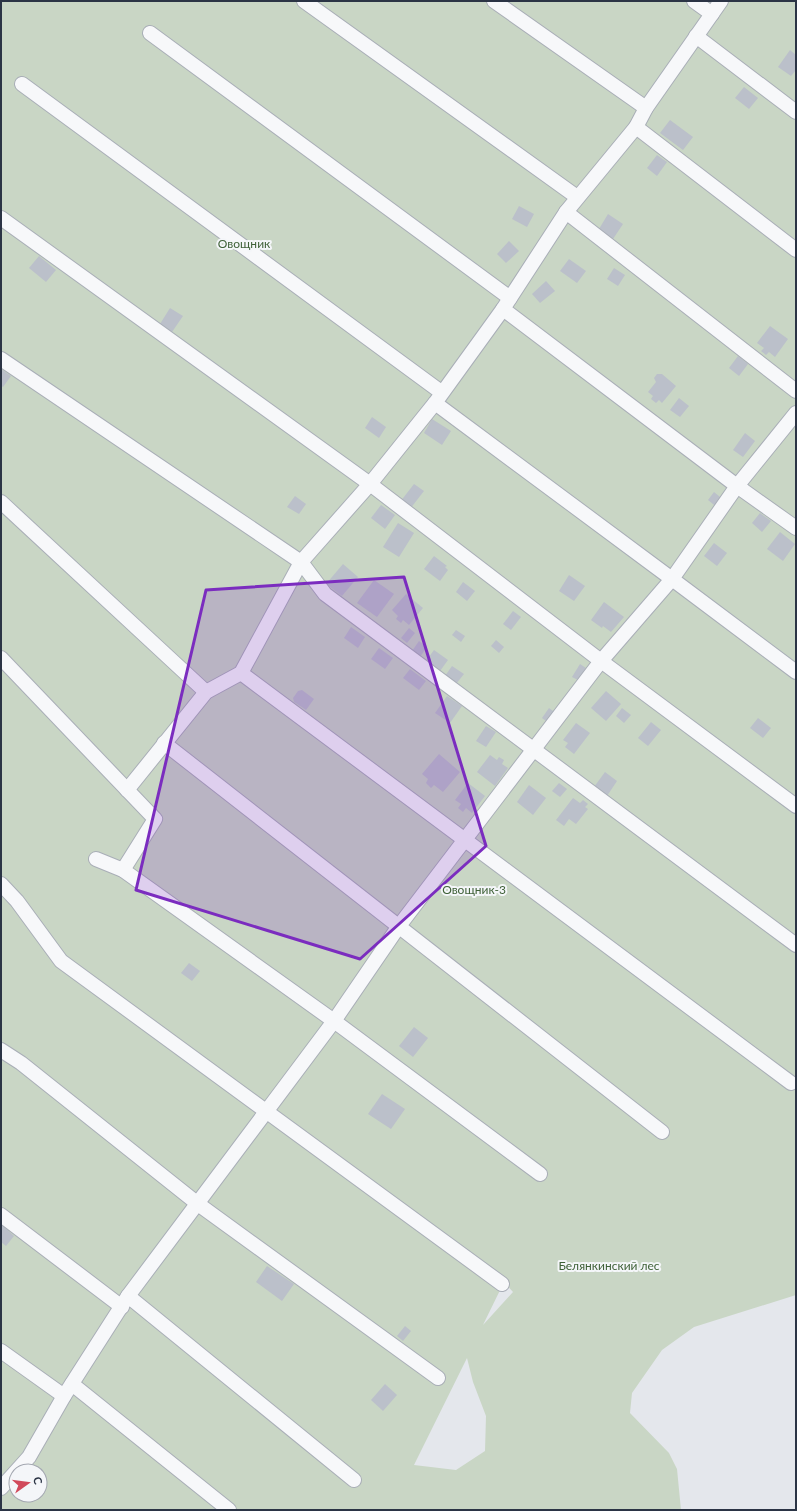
<svg xmlns="http://www.w3.org/2000/svg" width="797" height="1511" font-family="Lato,sans-serif">
<rect width="100%" height="100%" fill="#e4e7ec"/>
<path fill="#c9d6c5" fill-rule="evenodd" d="M1 1H796V1295L694 1327 662 1350 632 1393 630 1413 669 1453 677 1469 681 1510H1ZM504 1282 513 1292 483 1325ZM467 1358 473 1382 486 1416 485 1451 456 1470 414 1465ZM16 1471H40V1495H16Z"/>
<g fill="#bbc0ca">
<polygon points="790,50 796,55 796,70 791,76 778,67"/>
<polygon points="744,87 758,98 749,109 735,98"/>
<polygon points="670,120 693,137 683,150 660,133"/>
<polygon points="657,155 667,162 657,176 647,168"/>
<polygon points="519,206 534,214 527,227 512,219"/>
<polygon points="608,214 623,224 613,239 599,229"/>
<polygon points="509,241 519,251 506,263 497,254"/>
<polygon points="39,256 56,270 46,282 29,268"/>
<polygon points="569,259 586,271 577,283 560,271"/>
<polygon points="614,268 625,275 618,286 607,279"/>
<polygon points="546,281 555,291 540,303 532,294"/>
<polygon points="170,308 183,316 172,332 160,324"/>
<polygon points="770,326 788,339 775,357 769,352 766,355 761,351 764,348 757,343"/>
<polygon points="738,356 748,364 739,376 729,368"/>
<polygon points="1,369 11,376 3,387 1,386"/>
<polygon points="657,374 662,374 676,386 662,403 659,400 656,403 651,399 653,396 648,392 656,382 654,378"/>
<polygon points="679,398 689,406 680,417 670,410"/>
<polygon points="372,417 386,427 379,438 365,428"/>
<polygon points="432,419 451,431 442,445 424,433"/>
<polygon points="745,433 755,441 743,457 733,450"/>
<polygon points="414,484 424,491 410,509 400,502"/>
<polygon points="714,492 725,501 719,509 708,500"/>
<polygon points="295,496 306,504 299,514 287,507"/>
<polygon points="381,505 395,515 385,529 371,518"/>
<polygon points="760,513 771,521 762,532 752,523"/>
<polygon points="398,523 414,533 399,557 383,547"/>
<polygon points="780,532 795,544 783,561 767,549"/>
<polygon points="714,543 727,553 717,566 704,556"/>
<polygon points="434,556 447,566 445,567 448,570 440,581 424,569"/>
<polygon points="343,564 358,577 342,596 326,584"/>
<polygon points="569,575 585,586 574,601 559,591"/>
<polygon points="374,580 394,594 377,617 357,603"/>
<polygon points="463,582 475,591 467,601 456,592"/>
<polygon points="406,594 423,608 409,625 403,620 401,623 396,619 398,616 392,610"/>
<polygon points="604,602 624,617 611,632 603,626 602,628 591,620"/>
<polygon points="513,611 521,617 511,630 503,624"/>
<polygon points="351,627 365,637 358,648 344,638"/>
<polygon points="409,628 415,633 407,643 401,638"/>
<polygon points="456,630 465,636 461,642 452,635"/>
<polygon points="496,640 504,647 499,653 491,646"/>
<polygon points="419,641 427,647 420,657 412,651"/>
<polygon points="379,648 393,658 385,669 371,659"/>
<polygon points="434,650 448,660 440,671 426,661"/>
<polygon points="580,664 586,668 578,680 572,677"/>
<polygon points="452,666 464,674 456,684 445,676"/>
<polygon points="410,669 426,681 419,690 403,678"/>
<polygon points="302,690 314,699 306,710 294,702 293,698 298,691"/>
<polygon points="606,691 621,704 606,721 591,708"/>
<polygon points="447,696 462,706 450,723 435,713"/>
<polygon points="549,708 557,714 550,724 542,718"/>
<polygon points="622,708 631,715 624,723 616,716"/>
<polygon points="758,718 771,728 763,738 750,728"/>
<polygon points="651,722 661,730 648,746 638,738"/>
<polygon points="576,723 590,733 574,754 565,747 568,743 563,740"/>
<polygon points="486,726 496,732 486,747 476,741"/>
<polygon points="439,754 460,772 443,792 434,785 431,788 426,783 428,779 422,774"/>
<polygon points="490,755 497,760 499,757 504,760 502,764 508,768 495,786 477,772"/>
<polygon points="605,772 617,781 607,796 594,787"/>
<polygon points="468,783 485,796 472,813 466,808 463,812 458,808 461,804 455,800"/>
<polygon points="559,783 567,789 560,797 552,791"/>
<polygon points="529,785 546,798 533,815 517,802"/>
<polygon points="573,798 580,803 583,800 588,804 585,807 588,809 576,824 569,819 564,826 556,820"/>
<polygon points="189,963 200,971 192,981 181,973"/>
<polygon points="414,1027 428,1038 413,1057 399,1046"/>
<polygon points="382,1094 405,1109 391,1129 368,1114"/>
<polygon points="1,1224 14,1236 6,1246 1,1242"/>
<polygon points="267,1266 294,1284 282,1301 256,1282"/>
<polygon points="405,1326 411,1331 403,1341 397,1336"/>
<polygon points="385,1384 397,1395 383,1411 371,1400"/>
</g>
<g fill="none" stroke-linecap="round" stroke-linejoin="round">
<defs>
<g id="minor">
<polyline points="304,1 577,197"/>
<polyline points="494,1 646,108"/>
<polyline points="694,1 712,14"/>
<polyline points="150,33 510,298"/>
<polyline points="696,36 796,112"/>
<polyline points="22,84 441,392"/>
<polyline points="636,127 796,250"/>
<polyline points="566,212 796,391"/>
<polyline points="1,218 370,484 601,661 796,806"/>
<polyline points="503,309 737,486 796,528"/>
<polyline points="1,359 301,562 370,484 435,403 503,309 566,212 636,127 646,108 721,1"/>
<polyline points="435,403 672,579 796,672"/>
<polyline points="1,502 206,692"/>
<polyline points="1,658 155,819 123,870"/>
<polyline points="241,673 791,1083"/>
<polyline points="164,743 662,1132"/>
<polyline points="127,790 206,692 241,673 301,562 325,594 796,945"/>
<polyline points="96,859 123,870 334,1021 540,1174"/>
<polyline points="1,884 17,901 61,961 502,1284"/>
<polyline points="1,1050 21,1063 198,1204 438,1378"/>
<polyline points="1,1215 122,1307"/>
<polyline points="128,1296 354,1480"/>
<polyline points="1,1351 64,1396"/>
<polyline points="72,1384 229,1510"/>
<polyline points="1,1488 29,1457 64,1396 128,1296 334,1021 399,926 601,661 672,579 737,486 796,413"/>
</g>
</defs>
<use href="#minor" stroke="#a9aeb7" stroke-width="16"/>
<use href="#minor" stroke="#f7f8fa" stroke-width="14"/>
</g>
<path fill="#7b2cbf" fill-opacity="0.2" stroke="#7b2cbf" stroke-width="3" stroke-linejoin="round" d="M404 577 486 846 360 959 136 890 206 590Z"/>
<g text-anchor="middle" stroke-width="4" stroke-linejoin="round" paint-order="stroke">
<g font-size="12" fill="#3f6138" stroke="#f4f6f9">
<text x="244" y="248">Овощник</text>
<text x="474" y="894">Овощник-3</text>
<text x="609" y="1270">Белянкинский лес</text>
</g>
</g>
<rect width="797" height="1511" fill="none" stroke="#2b3445" stroke-width="4"/>
<g transform="translate(28 1483) rotate(76)"><circle r="19" fill="#f4f6f9" stroke="#a4a8b1"/>
<path d="M0-3L7 15L0 10L-7 15Z" fill="#d1495b"/>
<text y="-6" font-size="11" font-weight="bold" text-anchor="middle" fill="#2b3445">С</text>
</g>
</svg>
